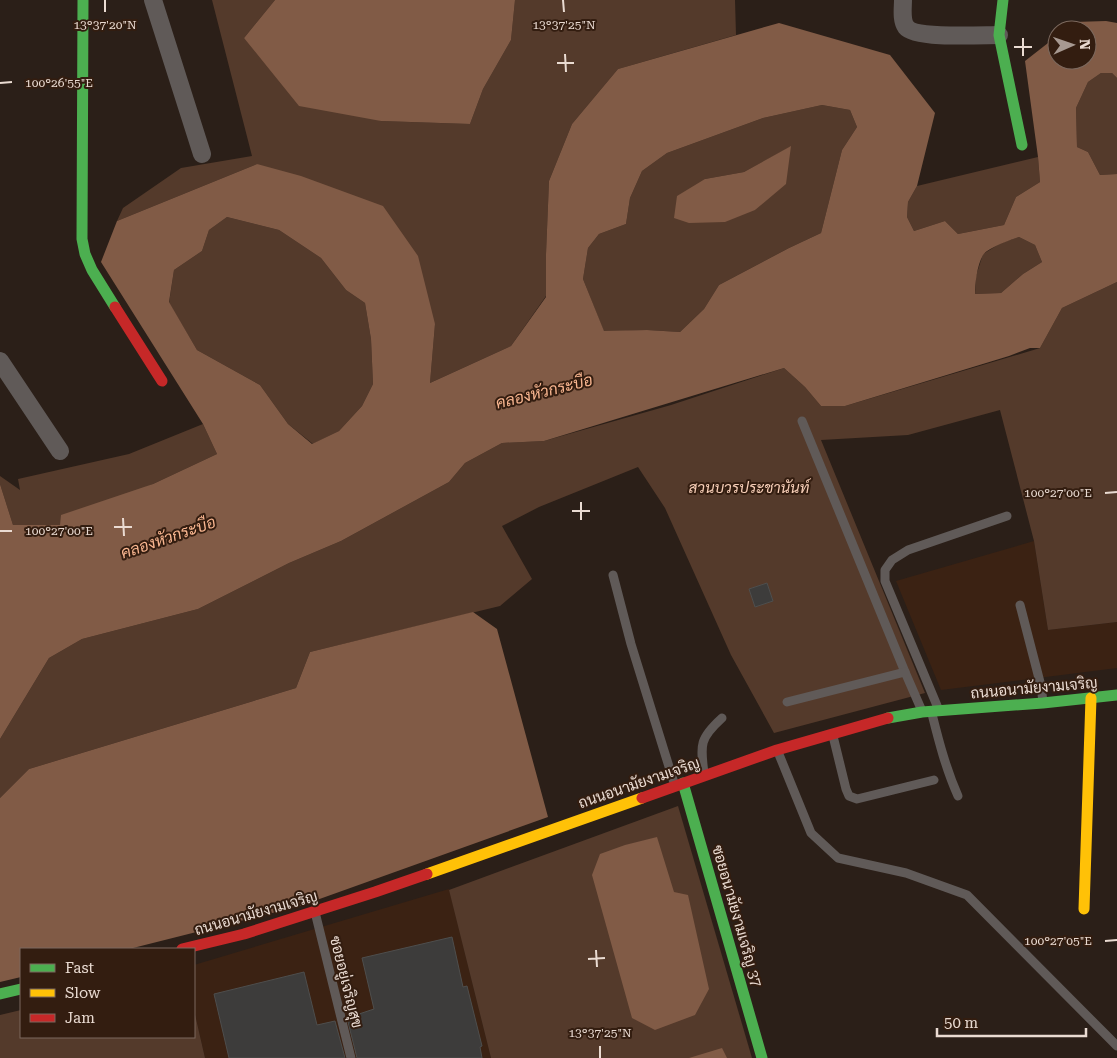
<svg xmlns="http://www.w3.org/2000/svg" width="1117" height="1058" font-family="'Roboto Serif',Sarabun,serif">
<rect width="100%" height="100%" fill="#2b1f18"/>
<g fill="#3b2213">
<polygon points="1034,541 1048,630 1117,622 1117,668 941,690 896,581"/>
<polygon points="449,889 491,1058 205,1058 194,1010 194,965"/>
</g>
<g fill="#543a2b" fill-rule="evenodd">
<polygon points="212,0 275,0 244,38 381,121 470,124 483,89 511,40 515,0 735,0 736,35 618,69 572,124 549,181 546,254 546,296 511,346 430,383 435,324 257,164 117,221 123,208 181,168 252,156"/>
<polygon points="1101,73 1112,73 1117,78 1117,174 1100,175 1088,152 1077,147 1076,108 1088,82"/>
<path d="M822 105 850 110 857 127 842 150 821 233 789 248 719 285 704 309 680 332 647 330 604 332 583 279 588 248 599 234 626 224 630 198 642 171 667 153 763 118ZM790 147 755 210 705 179 744 172Z"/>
<polygon points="1038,157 1040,182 1016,197 1004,225 958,234 945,221 914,231 907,217 908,202 917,186"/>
<polygon points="227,217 279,230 321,258 346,290 365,303 371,339 373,384 362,406 339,431 313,444 288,424 260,385 197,350 169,303 174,270 202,251 209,230"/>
<polygon points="1019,237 1035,245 1042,262 1023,274 1001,293 975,294 976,276 983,254 1001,243"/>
<polygon points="1117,282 1117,622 1048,630 1034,541 1000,410 908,435 821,440 925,693 774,733 731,655 665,508 638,467 539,507 502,526 532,579 500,606 310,652 296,688 29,769 0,798 0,739 49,658 82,639 198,609 289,563 341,541 449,482 465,463 502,443 544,441 671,405 784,368 805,387 821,406 845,406 1040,348 1062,308"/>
<polygon points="203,424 217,454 153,484 60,525 13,525 0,484 0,476 20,490 18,479 129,454"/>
<polygon points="678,806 752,1058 491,1058 449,890"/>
<polygon points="21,1010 21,1037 194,1037 194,1010 205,1058 0,1058 0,1015"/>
</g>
<g fill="#815b46" fill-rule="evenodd">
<polygon points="275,0 515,0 511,40 483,89 470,124 381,121 299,106 244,38"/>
<path d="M1106 21 1117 23V78L1112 73H1101L1088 82 1076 108 1077 147 1088 152 1100 175 1117 174V282L1062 308 1040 348H1030L1009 356 845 406H821L805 387 784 368 544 441 502 443 465 463 449 482 341 541 289 563 198 609 82 639 49 658 0 739V484L13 525H60L61 515 153 484 217 454 203 424 101 262 117 221 257 164 301 176 383 206 418 256 435 324 430 383 511 346 546 297V254L549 181 572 124 618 69 779 23 890 55 935 113 917 186 908 202 907 217 914 231 945 221 958 234 1004 225 1016 197 1040 182 1038 157 1025 61 1057 36V60H1087V30H1065L1074 22ZM822 105 850 110 857 127 842 150 821 233 789 248 719 285 704 309 680 332 647 330 604 331 583 279 588 248 599 234 626 224 630 198 642 171 667 153 763 118ZM227 217 279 230 321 258 346 290 365 303 371 339 373 384 362 406 339 431 312 444 288 424 260 385 197 350 169 302 174 270 202 251 209 230ZM1019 237 1035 245 1042 262 1023 274 1001 293 975 294C975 284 977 265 983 255 988 248 1010 240 1019 237Z"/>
<polygon points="791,146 786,184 755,210 725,222 689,223 674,218 677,196 705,179 744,172"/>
<polygon points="473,612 497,629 548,817 300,906 129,949 21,949 21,977 0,982 0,798 29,769 296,688 310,652"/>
<polygon points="657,837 674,892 688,895 709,989 695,1015 655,1030 632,1018 592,875 600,854 625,845"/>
<polygon points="722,1048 727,1058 689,1058"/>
</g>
<g fill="#3d3c3b" stroke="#4e4e4d">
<polygon points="767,583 773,601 755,607 749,589"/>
<polygon points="452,937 463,987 467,986 482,1046 480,1047 482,1058 357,1058 347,1018 374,1009 362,958"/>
<polygon points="304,972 317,1025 335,1021 345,1058 229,1058 214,994"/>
</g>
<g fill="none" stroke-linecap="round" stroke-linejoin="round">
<g stroke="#605a58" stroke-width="9">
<polyline points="802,421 905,672"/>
<polyline points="613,575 631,644 675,786"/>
<polyline points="1020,605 1041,686 1043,702"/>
<polyline points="787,702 905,672 922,711"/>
<polyline points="938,708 885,581 885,570 892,560 908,550 1007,516"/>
<path d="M932 714C939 742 946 769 958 796"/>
<polyline points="833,736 846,789 849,796 857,799 934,780"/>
<polyline points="778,752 811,833 838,858 906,873 967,895 1117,1046"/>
<path d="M704 773C700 744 700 738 722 718"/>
<polyline points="315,912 351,1058"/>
</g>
<g stroke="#605a58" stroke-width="18">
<polyline points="153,0 202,154"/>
<path d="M903 0C903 8 901 20 906 27 915 39 982 35 999 35"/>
<polyline points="0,361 60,451"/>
</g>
<g stroke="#4caf50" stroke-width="11">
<polyline points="83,0 82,239 85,254 92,270 115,307"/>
<polyline points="1003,0 999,35 1022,145"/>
<polyline points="888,718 922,712 1043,703 1117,695"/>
<polyline points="683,783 762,1058"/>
<polyline points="0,994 21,989"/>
</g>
<g stroke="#ffc107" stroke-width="11">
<polyline points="427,874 642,798"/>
<polyline points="1084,909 1091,698"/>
</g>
<g stroke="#c62828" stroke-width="11">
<polyline points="115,307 162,381"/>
<polyline points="642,798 777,750 888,718"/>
<polyline points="182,949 244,934 375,892 427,874"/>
</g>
</g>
<path fill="none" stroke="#eadbd2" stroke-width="2" d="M105 0V12M563 0 564 12M1023 38V56M1014 47H1032M565 54 566 72M557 63H574M0 83 12 82M1105 493 1117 492M581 502V520M572 511H590M123 518 124 536M114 527H132M0 531H12M1105 941 1117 940M596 950 597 967M588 959 605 958M600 1046V1058"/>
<g text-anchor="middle" stroke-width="4" stroke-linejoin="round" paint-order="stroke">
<g font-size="15" font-style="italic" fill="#f7ceb7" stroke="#331d10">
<text x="749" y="493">สวนบวรประชานันท์</text>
</g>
<g font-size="15" fill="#eadbd2" stroke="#331d10">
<text transform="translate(1034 688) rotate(-5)" y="5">ถนนอนามัยงามเจริญ</text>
<text transform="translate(639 783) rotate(-19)" y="5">ถนนอนามัยงามเจริญ</text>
<text transform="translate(256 913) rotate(-16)" y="5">ถนนอนามัยงามเจริญ</text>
<text transform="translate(737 916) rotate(74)" y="5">ซอยอนามัยงามเจริญ 37</text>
<text transform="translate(346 982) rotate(76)" y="5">ซอยอยู่เจริญสุข</text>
</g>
<g font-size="16" font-style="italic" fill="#f9b690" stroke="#331d10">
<text transform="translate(544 391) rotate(-14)" y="6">คลองหัวกระบือ</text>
<text transform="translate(168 537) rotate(-19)" y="6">คลองหัวกระบือ</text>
</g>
</g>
<g font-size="12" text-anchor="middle" fill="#eadbd2" stroke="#331d10" stroke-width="4" stroke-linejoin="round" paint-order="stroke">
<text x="105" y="29">13°37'20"N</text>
<text x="564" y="29">13°37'25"N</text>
<text x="59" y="87">100°26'55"E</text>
<text x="1058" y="497">100°27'00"E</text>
<text x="59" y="535">100°27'00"E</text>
<text x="1058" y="945">100°27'05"E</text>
<text x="600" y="1037">13°37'25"N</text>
</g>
<rect x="20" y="948" width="175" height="90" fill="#331d10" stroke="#7c695e"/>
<rect x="30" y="964" width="25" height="8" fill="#4caf50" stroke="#7c695e"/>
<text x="65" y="973" font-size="15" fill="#eadbd2">Fast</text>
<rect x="30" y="989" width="25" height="8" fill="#ffc107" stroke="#7c695e"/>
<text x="65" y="998" font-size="15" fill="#eadbd2">Slow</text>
<rect x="30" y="1014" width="25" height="8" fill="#c62828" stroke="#7c695e"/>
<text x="65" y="1023" font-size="15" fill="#eadbd2">Jam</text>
<g transform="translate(1072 45) rotate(88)"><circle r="24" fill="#331d10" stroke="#7c695e"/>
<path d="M0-4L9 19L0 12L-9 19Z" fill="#a79991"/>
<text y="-8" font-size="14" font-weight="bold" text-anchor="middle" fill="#eadbd2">N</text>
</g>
<path d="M937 1028v8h149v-8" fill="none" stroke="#eadbd2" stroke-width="2.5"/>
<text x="944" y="1028" font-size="15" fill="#eadbd2" stroke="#331d10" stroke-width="4" paint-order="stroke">50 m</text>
</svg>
